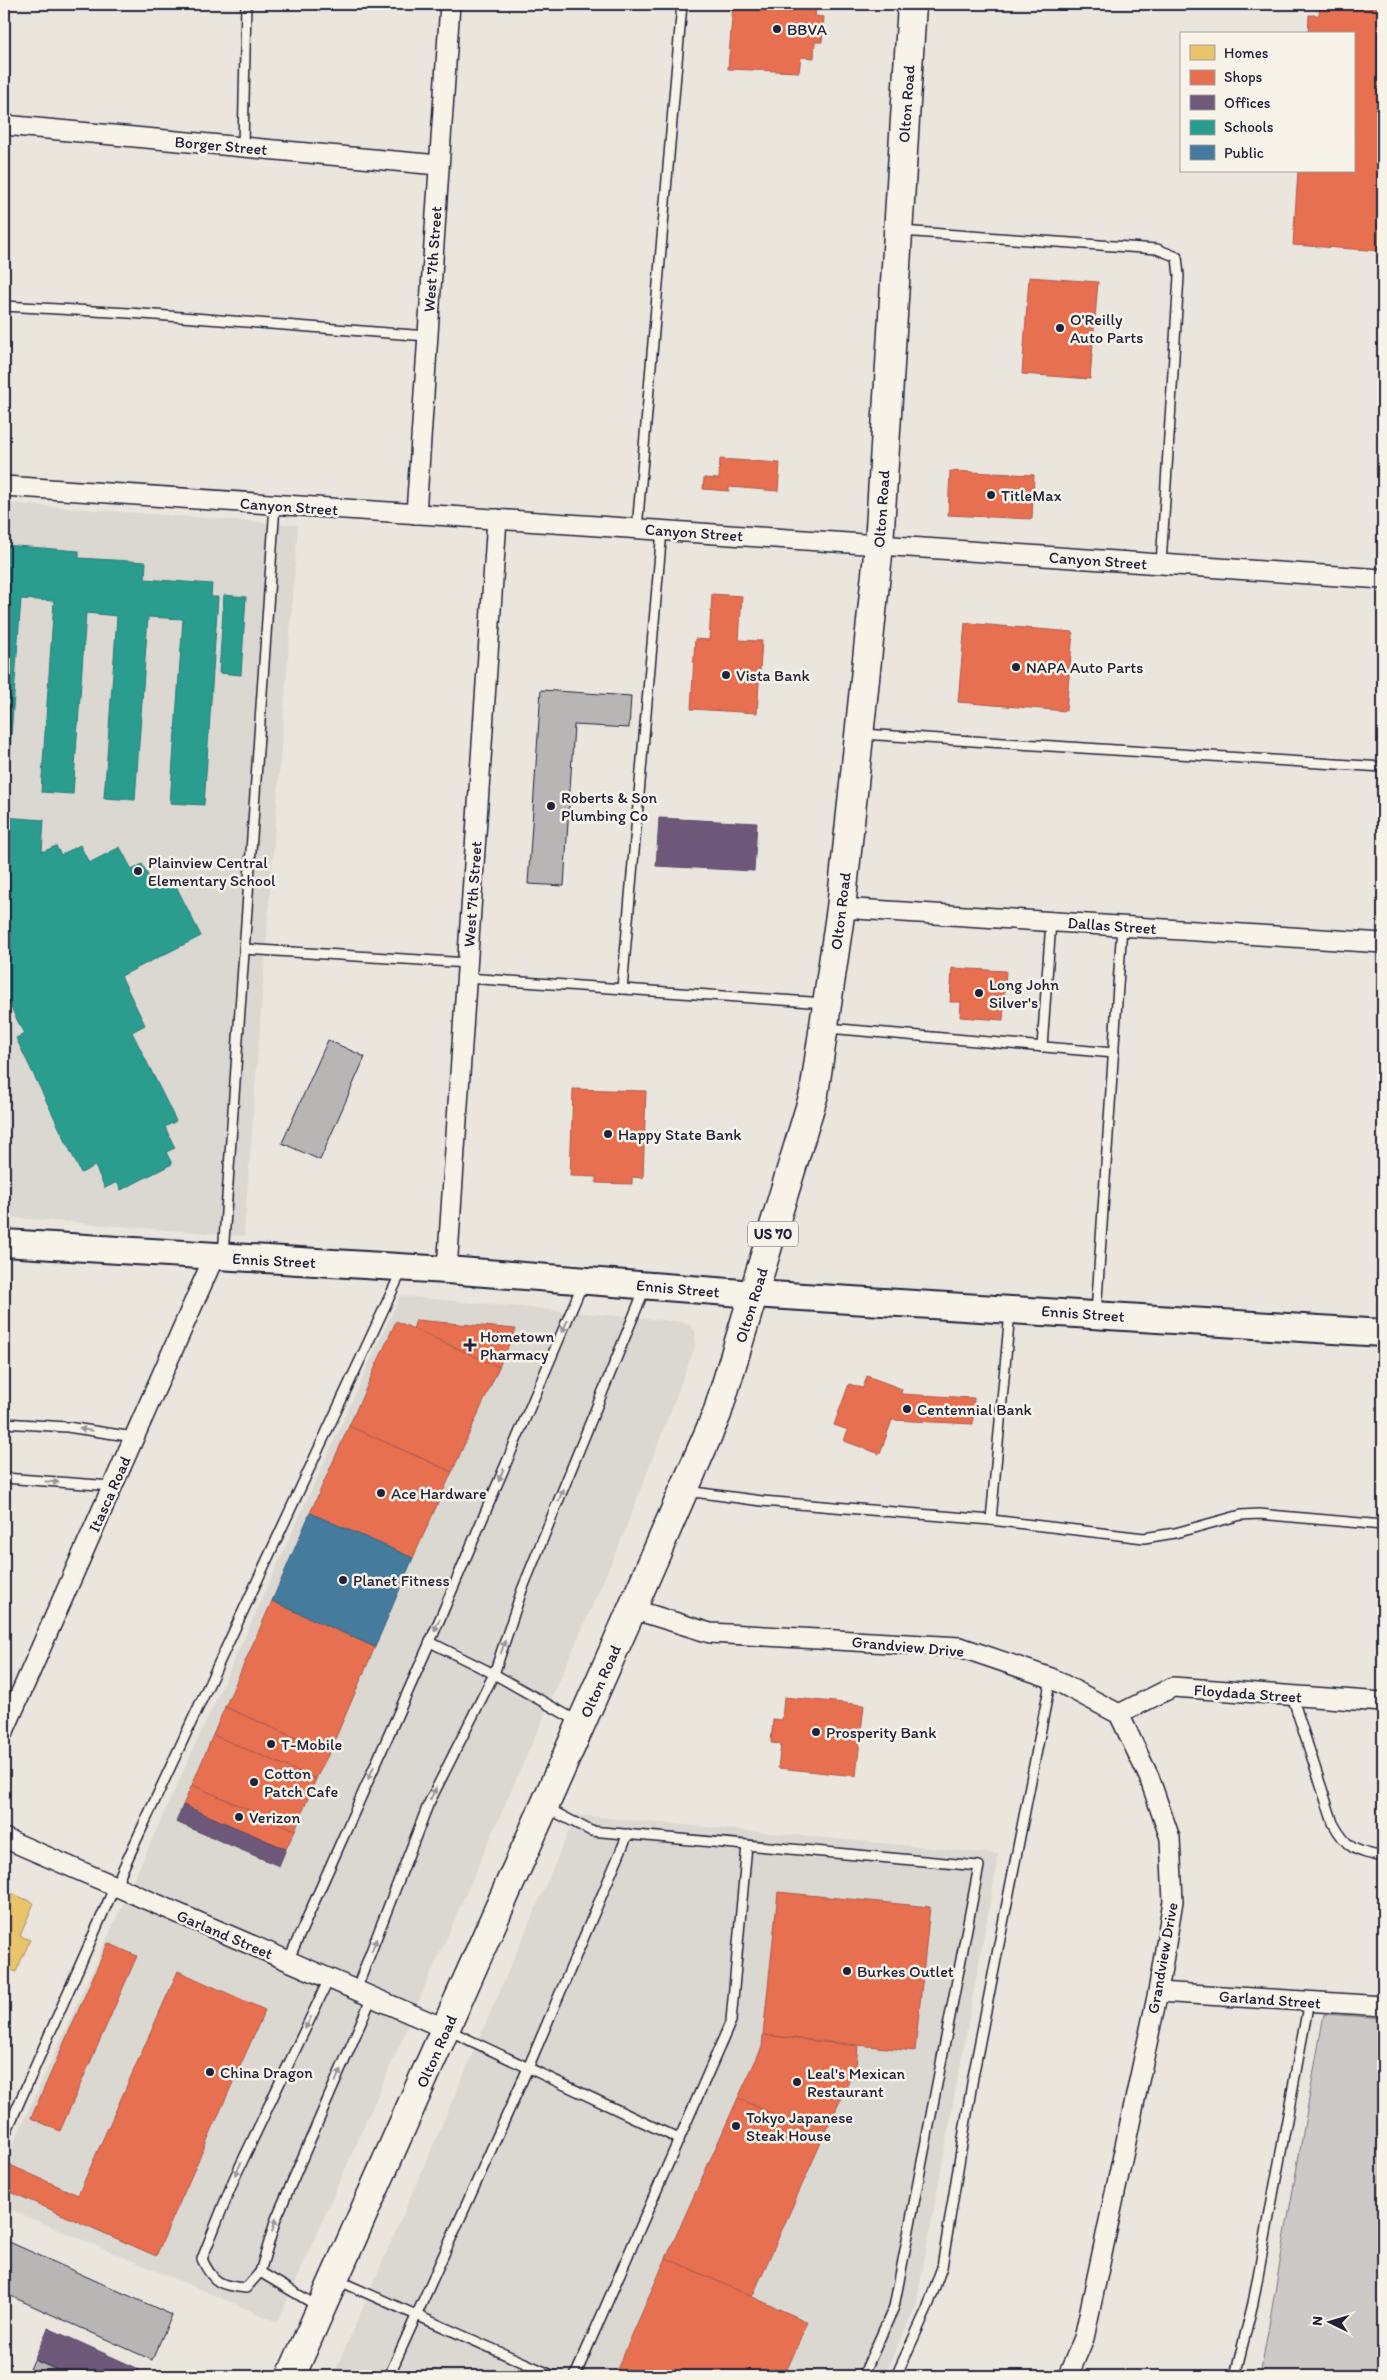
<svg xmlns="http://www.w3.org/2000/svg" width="1387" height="2380" font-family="Itim,sans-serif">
<rect width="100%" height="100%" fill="#eae6de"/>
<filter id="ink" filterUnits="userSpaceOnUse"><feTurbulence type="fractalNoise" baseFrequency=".02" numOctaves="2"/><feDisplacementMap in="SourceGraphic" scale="10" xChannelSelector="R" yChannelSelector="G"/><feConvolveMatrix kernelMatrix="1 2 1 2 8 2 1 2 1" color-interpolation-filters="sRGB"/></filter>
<g filter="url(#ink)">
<g fill="#dbd8d2">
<polygon points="4,503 298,525 244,1236 4,1217"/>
<polygon points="400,1296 683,1322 691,1326 696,1333 695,1347 623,1536 278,2322 4,2207 4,2164"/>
<polygon points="576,1815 999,1854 916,2306 884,2376 333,2376"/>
</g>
<polygon fill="#cdc9c6" stroke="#787680" points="1324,2014 1383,2018 1383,2376 1260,2376"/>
<polygon fill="#e9c46a" stroke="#ad935c" points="4,1890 34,1903 20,1936 30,1940 16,1972 4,1967"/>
<g fill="#e76f51" stroke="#ac584a">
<polygon points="733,4 817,4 815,16 824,17 822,42 815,42 814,58 801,57 799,72 728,69"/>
<polygon points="1320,4 1383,4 1383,251 1293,245 1298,171 1353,171 1353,34 1308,34 1309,15 1319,15"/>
<polygon points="1029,277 1098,282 1090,379 1022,374"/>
<polygon points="720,459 780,463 778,491 729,487 729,491 703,489 704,478 719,479"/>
<polygon points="950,471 1034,475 1032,519 948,515"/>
<polygon points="712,594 742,596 739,640 762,641 757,713 691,709 695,639 709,640"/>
<polygon points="965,623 1073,632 1066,711 958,702"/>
<polygon points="952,968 1006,971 1003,1020 960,1017 961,1002 950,1002"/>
<polygon points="573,1089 646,1091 643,1178 632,1177 632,1184 596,1183 596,1177 570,1176"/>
<polygon points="416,1320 516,1329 499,1367 413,1329"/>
<polygon points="396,1321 499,1367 452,1472 349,1426"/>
<polygon points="867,1376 902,1389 901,1394 974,1398 973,1424 892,1420 880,1454 844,1441 848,1430 834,1425 849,1384 863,1388"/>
<polygon points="349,1426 452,1472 413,1558 310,1513"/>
<polygon points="272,1601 375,1647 329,1753 225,1707"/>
<polygon points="784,1697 864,1705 856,1776 778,1768 781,1744 771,1743 773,1719 782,1720"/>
<polygon points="225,1707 329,1753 316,1779 213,1735"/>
<polygon points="213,1735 316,1779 295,1830 192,1785"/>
<polygon points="192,1785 295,1830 286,1849 183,1805"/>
<polygon points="778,1892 930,1907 915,2051 763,2035"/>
<polygon points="108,1943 137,1956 60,2131 31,2118"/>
<polygon points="178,1971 265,2010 156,2256 4,2189 4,2179 10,2165 78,2195"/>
<polygon points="763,2035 858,2046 856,2066 823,2138 738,2098 762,2047"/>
<polygon points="738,2098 823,2138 752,2297 666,2258"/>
<polygon points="666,2258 808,2322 784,2376 614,2376"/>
</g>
<g fill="#6d597a" stroke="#564867">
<polygon points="659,818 757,823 754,871 656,866"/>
<polygon points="183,1805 286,1849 279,1866 176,1822"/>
<polygon points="48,2328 139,2369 136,2376 71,2376 34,2360"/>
</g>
<g fill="#2a9d8f" stroke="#287876">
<polygon points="4,545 79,551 79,558 146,562 145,579 212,584 211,597 218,597 204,805 170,803 183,619 148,617 135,800 104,798 117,616 86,613 73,794 41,792 54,601 21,599 7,791 4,790"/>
<polygon points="224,595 246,597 241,675 219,673"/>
<polygon points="4,817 44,820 42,852 56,846 61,855 80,845 89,863 120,847 132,870 142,864 156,891 174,882 201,936 121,976 145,1025 132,1032 176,1121 165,1127 175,1148 166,1152 172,1164 121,1190 117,1182 105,1188 95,1166 81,1173 16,1038 24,1034 4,993"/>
</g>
<polygon fill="#457b9d" stroke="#3a6080" points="310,1513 413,1558 375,1647 272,1601"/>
<g fill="#b8b6b5" stroke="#22223b">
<polygon points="541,690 631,696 629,728 574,725 564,886 528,884"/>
<polygon points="328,1040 365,1057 320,1160 282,1143"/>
<polygon points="7,2241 172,2315 152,2360 4,2293 4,2248"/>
<polygon points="34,2360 71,2376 27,2376"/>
</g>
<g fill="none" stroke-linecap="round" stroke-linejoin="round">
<defs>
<g id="lane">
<polyline points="243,147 246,4"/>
<polyline points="901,231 1157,249 1177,257 1179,276 1161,564"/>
<polyline points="4,306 129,313 427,336"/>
<polyline points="637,529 682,4"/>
<polyline points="862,734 1383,767"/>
<polyline points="244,949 468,963"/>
<polyline points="467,978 825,1003"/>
<polyline points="622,989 662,530"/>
<polyline points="828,1028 1114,1053"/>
<polyline points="1042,1047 1051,922"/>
<polyline points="223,1255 275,505"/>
<polyline points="1096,1314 1122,926"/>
<polyline points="4,1423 67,1427 134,1437"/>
<polyline points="4,1478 112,1486"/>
<polyline points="686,1491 762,1501 991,1520 1010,1312"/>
<polyline points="991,1520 1144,1538 1175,1533 1241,1515 1259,1514 1383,1525"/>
<polyline points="430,1642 494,1674 579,1722"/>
<path d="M1292 1696 1333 1823C1347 1849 1355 1851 1383 1857"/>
<polyline points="547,1808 591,1831 979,1866 894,2307 863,2376"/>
<polyline points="288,1961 430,1642 583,1283"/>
<polyline points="356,1990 428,1805 494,1674 522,1590 645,1288"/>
<polyline points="448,2030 679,2139"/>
<polyline points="4,2137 115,1886 402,1270"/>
<polyline points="260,2272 276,2219 372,1997"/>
<polyline points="337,2280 554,2376"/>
<path d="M319 2307 260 2272 246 2288C221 2286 213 2283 202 2259L234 2179 329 1979"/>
<polyline points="389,2376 528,2068 628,1834"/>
<polyline points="575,2376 731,2021 747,1845"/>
<polyline points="896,2376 927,2309 942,2267 973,2077 1051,1678"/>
<polyline points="1235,2376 1253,2303 1309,2001"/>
</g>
<g id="street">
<polyline points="4,125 438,165"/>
<polyline points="4,486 1383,579"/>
<polyline points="416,514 450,4"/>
<polyline points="841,908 1383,943"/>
<polyline points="447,1270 497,519"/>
<polyline points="632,1609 710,1633 960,1647 1051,1678 1119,1714 1149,1777 1170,1838 1173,1901 1158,1992 1084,2338 1068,2376"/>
<polyline points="1119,1714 1173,1687 1383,1702"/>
<polyline points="4,1731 214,1257"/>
<polyline points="4,1838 446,2029"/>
<polyline points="1158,1992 1383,2006"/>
</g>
<polyline id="secondary" points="4,1243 447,1270 754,1294 1383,1333"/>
<polyline id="primary" points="291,2376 632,1609 717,1414 814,1094 841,908 879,545 912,4"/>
</defs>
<use href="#lane" stroke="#22223b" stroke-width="12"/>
<use href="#street" stroke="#22223b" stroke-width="22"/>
<use href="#secondary" stroke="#22223b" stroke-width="30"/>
<use href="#primary" stroke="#22223b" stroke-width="31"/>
<use href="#lane" stroke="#f7f3e8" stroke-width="9"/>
<use href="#street" stroke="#f7f3e8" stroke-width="19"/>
<use href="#secondary" stroke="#f7f3e8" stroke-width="26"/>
<use href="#primary" stroke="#f7f3e8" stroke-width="28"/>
</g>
<defs><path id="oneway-solid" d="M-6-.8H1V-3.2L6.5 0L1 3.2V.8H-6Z" transform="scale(1.25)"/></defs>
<g fill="#97959a">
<use href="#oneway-solid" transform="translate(565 1326) rotate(113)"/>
<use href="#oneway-solid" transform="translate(86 1430) rotate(-172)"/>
<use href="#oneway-solid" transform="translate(501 1475) rotate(113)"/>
<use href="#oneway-solid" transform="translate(52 1482) rotate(4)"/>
<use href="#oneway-solid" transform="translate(561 1495) rotate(-68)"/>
<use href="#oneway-solid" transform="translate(437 1625) rotate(113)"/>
<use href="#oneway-solid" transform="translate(503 1647) rotate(-72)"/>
<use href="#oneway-solid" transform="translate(371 1773) rotate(114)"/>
<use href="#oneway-solid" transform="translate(433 1794) rotate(-63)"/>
<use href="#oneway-solid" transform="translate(374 1945) rotate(-69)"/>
<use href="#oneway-solid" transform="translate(308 2023) rotate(116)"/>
<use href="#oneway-solid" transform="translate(338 2076) rotate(-66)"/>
<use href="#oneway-solid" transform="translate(238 2169) rotate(116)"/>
<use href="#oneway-solid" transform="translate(274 2225) rotate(-73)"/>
</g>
</g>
<g fill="#22223b" stroke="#f7f3e8" stroke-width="2">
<circle cx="777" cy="29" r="5"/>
<circle cx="1060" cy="328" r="5"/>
<circle cx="991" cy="495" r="5"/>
<circle cx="1016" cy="667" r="5"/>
<circle cx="726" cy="675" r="5"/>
<circle cx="551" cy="806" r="5"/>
<circle cx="138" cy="871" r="5"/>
<circle cx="979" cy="993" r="5"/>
<circle cx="608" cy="1134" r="5"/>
<path d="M467.5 1337.5h5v5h5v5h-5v5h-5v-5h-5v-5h5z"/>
<circle cx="907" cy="1409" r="5"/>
<circle cx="381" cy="1493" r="5"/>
<circle cx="343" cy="1580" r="5"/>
<circle cx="816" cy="1732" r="5"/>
<circle cx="271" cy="1744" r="5"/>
<circle cx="254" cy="1782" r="5"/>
<circle cx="239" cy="1817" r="5"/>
<circle cx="847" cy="1971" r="5"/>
<circle cx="210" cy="2072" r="5"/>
<circle cx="797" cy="2082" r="5"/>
<circle cx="736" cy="2126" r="5"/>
</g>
<g text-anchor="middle" stroke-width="5" stroke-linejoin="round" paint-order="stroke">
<rect fill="#f7f3e8" stroke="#62616f" stroke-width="1" x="748" y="1221.5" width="50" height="25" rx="4"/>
<g font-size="15" font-weight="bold" fill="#22223b">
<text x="773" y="1239">US 70</text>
</g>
<g font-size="16" fill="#22223b" stroke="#f7f3e8" text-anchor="start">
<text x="787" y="35">BBVA</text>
<text x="1070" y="325">O'Reilly<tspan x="1070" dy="18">Auto Parts</tspan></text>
<text x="1001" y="501">TitleMax</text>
<text x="1026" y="673">NAPA Auto Parts</text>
<text x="736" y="681">Vista Bank</text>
<text x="561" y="803">Roberts &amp; Son<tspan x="561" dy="18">Plumbing Co</tspan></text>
<text x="148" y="868">Plainview Central<tspan x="148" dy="18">Elementary School</tspan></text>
<text x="989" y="990">Long John<tspan x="989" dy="18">Silver's</tspan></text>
<text x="618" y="1140">Happy State Bank</text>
<text x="480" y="1342">Hometown<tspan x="480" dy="18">Pharmacy</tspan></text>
<text x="917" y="1415">Centennial Bank</text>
<text x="391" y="1499">Ace Hardware</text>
<text x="353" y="1586">Planet Fitness</text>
<text x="826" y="1738">Prosperity Bank</text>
<text x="281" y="1750">T-Mobile</text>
<text x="264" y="1779">Cotton<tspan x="264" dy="18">Patch Cafe</tspan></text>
<text x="249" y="1823">Verizon</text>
<text x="857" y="1977">Burkes Outlet</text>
<text x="220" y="2078">China Dragon</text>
<text x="807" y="2079">Leal's Mexican<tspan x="807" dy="18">Restaurant</tspan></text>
<text x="746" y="2123">Tokyo Japanese<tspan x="746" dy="18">Steak House</tspan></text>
</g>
<g font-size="16" fill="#22223b" stroke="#f7f3e8">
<text transform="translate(906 104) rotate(-86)" y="6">Olton Road</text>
<text transform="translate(221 145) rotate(5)" y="6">Borger Street</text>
<text transform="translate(432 259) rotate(-86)" y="6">West 7th Street</text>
<text transform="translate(289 506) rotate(4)" y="6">Canyon Street</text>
<text transform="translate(881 509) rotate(-86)" y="6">Olton Road</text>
<text transform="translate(694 532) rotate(4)" y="6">Canyon Street</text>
<text transform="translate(1098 560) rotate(4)" y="6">Canyon Street</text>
<text transform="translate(472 894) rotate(-86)" y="6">West 7th Street</text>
<text transform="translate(840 911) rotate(-83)" y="6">Olton Road</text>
<text transform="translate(1112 925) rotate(4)" y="6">Dallas Street</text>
<text transform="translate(274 1260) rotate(3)" y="6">Ennis Street</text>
<text transform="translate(678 1288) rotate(5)" y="6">Ennis Street</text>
<text transform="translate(751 1305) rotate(-73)" y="6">Olton Road</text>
<text transform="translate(1083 1313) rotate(4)" y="6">Ennis Street</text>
<text transform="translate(109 1494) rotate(-66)" y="6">Itasca Road</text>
<text transform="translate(908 1646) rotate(5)" y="6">Grandview Drive</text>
<text transform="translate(600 1681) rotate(-66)" y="6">Olton Road</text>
<text transform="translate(1248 1693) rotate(4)" y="6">Floydada Street</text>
<text transform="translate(225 1934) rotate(23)" y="6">Garland Street</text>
<text transform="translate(1162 1958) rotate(-80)" y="6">Grandview Drive</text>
<text transform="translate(1270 1999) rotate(4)" y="6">Garland Street</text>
<text transform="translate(436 2051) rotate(-66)" y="6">Olton Road</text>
</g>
</g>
<rect width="1387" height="2380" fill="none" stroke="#f7f3e8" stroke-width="20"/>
<rect x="10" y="10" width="1367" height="2360" fill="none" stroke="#22223b" stroke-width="2" filter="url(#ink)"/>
<rect x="1180" y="32" width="175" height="140" fill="#f7f3e8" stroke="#a29fa3"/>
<rect x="1190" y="45" width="25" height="15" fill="#e9c46a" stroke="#a29fa3"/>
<text x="1224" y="58" font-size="15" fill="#22223b">Homes</text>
<rect x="1190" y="70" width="25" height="15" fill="#e76f51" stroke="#a29fa3"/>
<text x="1224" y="82" font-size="15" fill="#22223b">Shops</text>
<rect x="1190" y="95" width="25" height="15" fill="#6d597a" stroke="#a29fa3"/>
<text x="1224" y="108" font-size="15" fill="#22223b">Offices</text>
<rect x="1190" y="120" width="25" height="15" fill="#2a9d8f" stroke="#a29fa3"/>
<text x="1224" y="132" font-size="15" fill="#22223b">Schools</text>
<rect x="1190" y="145" width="25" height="15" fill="#457b9d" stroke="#a29fa3"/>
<text x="1224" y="158" font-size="15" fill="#22223b">Public</text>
<g transform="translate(1330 2322) rotate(275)" stroke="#f7f3e8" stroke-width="4" paint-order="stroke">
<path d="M0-4L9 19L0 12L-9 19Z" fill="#22223b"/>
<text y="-8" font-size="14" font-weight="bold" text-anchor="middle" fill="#22223b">N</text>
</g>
</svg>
